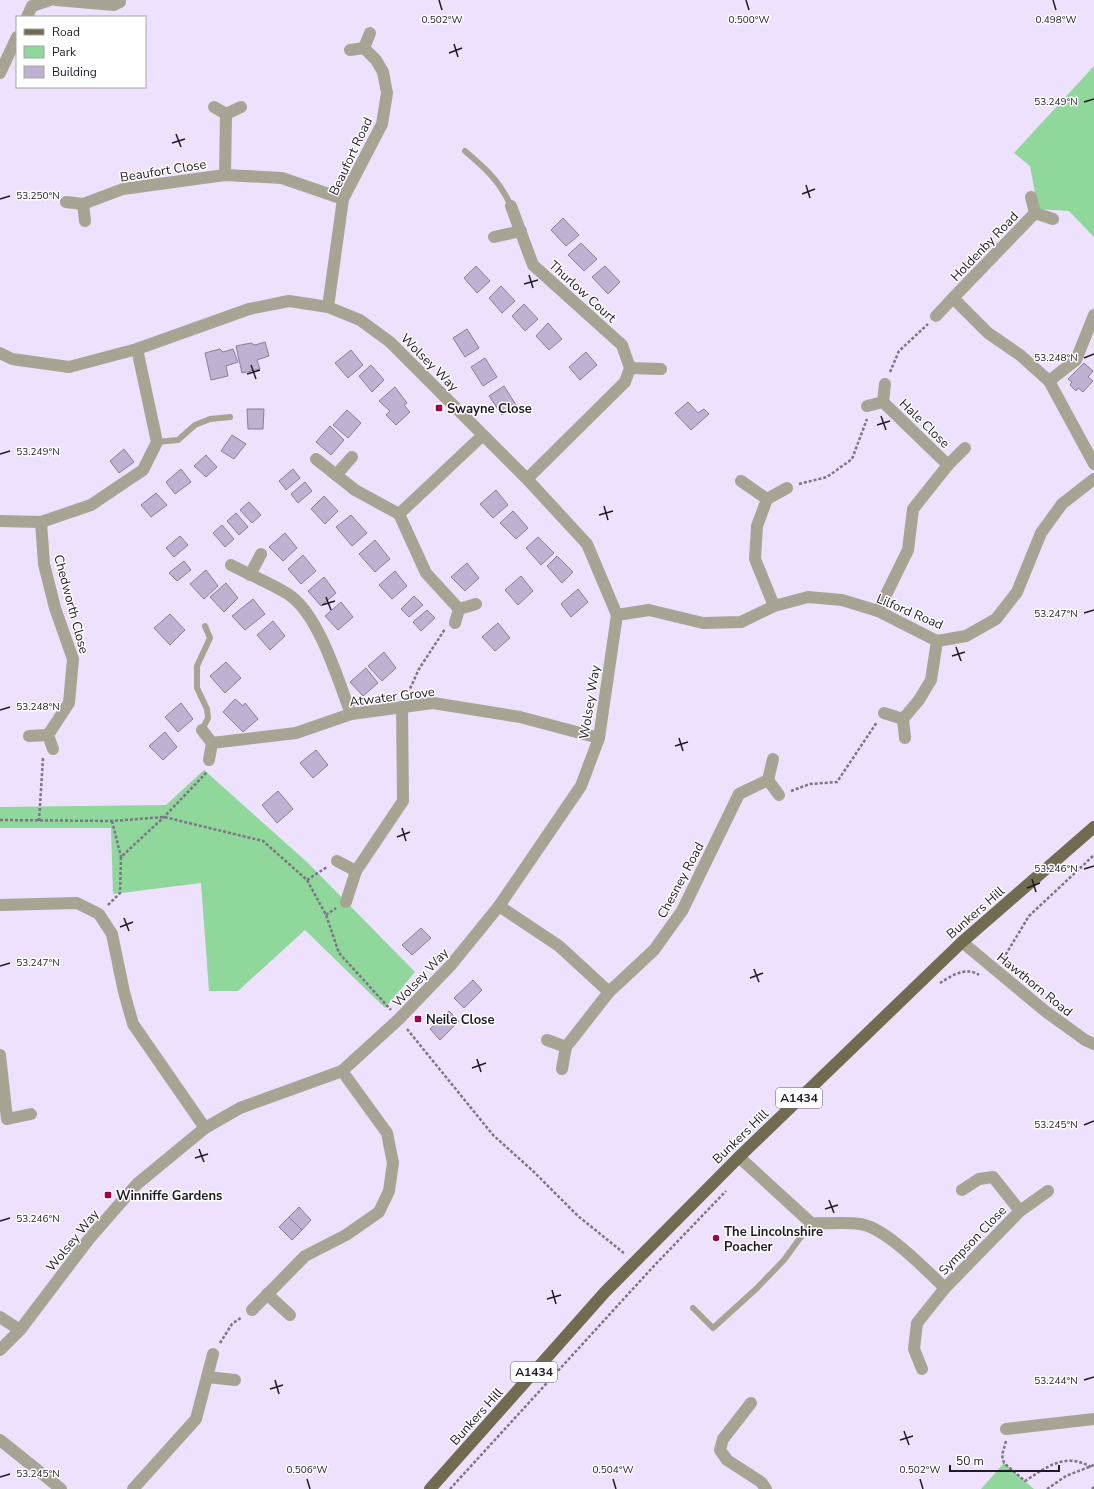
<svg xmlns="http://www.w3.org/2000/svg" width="1094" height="1489" font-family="'Nunito Sans',sans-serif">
<rect width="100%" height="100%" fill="#eee1fd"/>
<g fill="#8fd79b">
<polygon points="1094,66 1094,237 1069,211 1038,209 1030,166 1014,153"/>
<polygon points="204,770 308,863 415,972 385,1008 305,930 238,991 209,991 201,883 113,894 111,828 0,828 0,807 166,805"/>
<polygon points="1004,1463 1034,1489 981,1489"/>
</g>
<g fill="#bfb1d2" stroke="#8b7d9d">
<polygon points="563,218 579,235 566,246 551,230"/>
<polygon points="581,243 597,259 584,271 568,255"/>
<polygon points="476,266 490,281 477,293 464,278"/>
<polygon points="605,266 620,282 608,294 592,277"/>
<polygon points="501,286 515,301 502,313 489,298"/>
<polygon points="524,304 538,319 525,331 512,316"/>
<polygon points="548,323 562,339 549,350 536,336"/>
<polygon points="467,329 479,348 465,357 453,338"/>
<polygon points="265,342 269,356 257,360 260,369 242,373 236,346 251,343 255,345"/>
<polygon points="220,349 223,352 233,349 238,362 226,366 228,376 211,380 205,353"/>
<polygon points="351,350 363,365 348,378 335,363"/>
<polygon points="586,352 597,365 580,380 569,367"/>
<polygon points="485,358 497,377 483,386 471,367"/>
<polygon points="1084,363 1093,371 1088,377 1093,381 1083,392 1078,388 1076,391 1070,385 1072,382 1068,379"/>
<polygon points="371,365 384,380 372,392 359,376"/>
<polygon points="504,386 516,405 502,415 489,396"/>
<polygon points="395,387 407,403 404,405 410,412 396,425 386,415 390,411 379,401"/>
<polygon points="688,402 698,413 704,409 709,414 691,430 675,413"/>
<polygon points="247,409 264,409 263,429 248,429"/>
<polygon points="347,410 361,423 348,438 333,425"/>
<polygon points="330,426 344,440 331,455 316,442"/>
<polygon points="232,435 246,444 234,459 221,451"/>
<polygon points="124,449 134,462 119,473 110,461"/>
<polygon points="206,455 217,467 206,477 194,466"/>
<polygon points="181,469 191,482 175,494 166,482"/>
<polygon points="293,469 300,478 286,490 279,481"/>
<polygon points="305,482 312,491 298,503 291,494"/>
<polygon points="496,490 508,505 493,518 480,504"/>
<polygon points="156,493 167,505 151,517 141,505"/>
<polygon points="324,496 338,511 325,524 311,509"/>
<polygon points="249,502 261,515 252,523 240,510"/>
<polygon points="513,511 528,528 516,539 500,523"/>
<polygon points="236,513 248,527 239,535 227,521"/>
<polygon points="351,515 367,533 352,546 336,527"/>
<polygon points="222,525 234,539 225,547 213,533"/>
<polygon points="285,533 297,548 283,561 269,547"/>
<polygon points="180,536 188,545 174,557 166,548"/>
<polygon points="538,537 554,553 541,565 526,548"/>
<polygon points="375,540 390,559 375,572 359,554"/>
<polygon points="303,555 316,571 301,584 288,569"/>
<polygon points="557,556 573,572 562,583 547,566"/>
<polygon points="184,561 191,570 177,581 169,573"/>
<polygon points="467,563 479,578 465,591 451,577"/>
<polygon points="206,570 218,586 204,599 190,584"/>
<polygon points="395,571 407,586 392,599 379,585"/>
<polygon points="521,576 533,591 518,605 505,590"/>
<polygon points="324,577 336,593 321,606 308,591"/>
<polygon points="226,583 238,598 224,612 210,597"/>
<polygon points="578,589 588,602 571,617 561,604"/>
<polygon points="414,596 423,605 409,617 401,609"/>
<polygon points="253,599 265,614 245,630 232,616"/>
<polygon points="341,602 353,617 338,630 325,616"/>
<polygon points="427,610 435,618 421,631 413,622"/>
<polygon points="170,614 185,630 170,645 154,628"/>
<polygon points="273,621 285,636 270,650 257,635"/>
<polygon points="498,623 510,638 495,651 482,637"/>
<polygon points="384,652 396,668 382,681 368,666"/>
<polygon points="226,662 241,678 225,693 210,676"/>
<polygon points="366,668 378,683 363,696 350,682"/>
<polygon points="235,699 243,706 245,703 258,719 243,732 223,712"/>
<polygon points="181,703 193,719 178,732 165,717"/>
<polygon points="165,732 177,747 163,760 149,746"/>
<polygon points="316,750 328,765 313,778 300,763"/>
<polygon points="278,791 293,809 277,823 262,805"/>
<polygon points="421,928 431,938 412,955 402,945"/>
<polygon points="473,980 482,990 464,1008 454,998"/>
<polygon points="449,1011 459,1021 440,1040 430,1029"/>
<polygon points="299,1207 311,1220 302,1230 289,1217"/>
<polygon points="289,1217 302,1230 292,1240 279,1227"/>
</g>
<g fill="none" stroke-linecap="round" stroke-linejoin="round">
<g stroke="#7e7488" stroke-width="2.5" stroke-dasharray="3 2" stroke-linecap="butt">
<polyline points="890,372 899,351 928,324"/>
<polyline points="799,484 827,477 852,459 867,419"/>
<polyline points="408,693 419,669 445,629"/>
<polyline points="791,791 810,784 837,782 877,722"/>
<polyline points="0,820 112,821 164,817 263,841 307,880 326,915 339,953 391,1010"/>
<polyline points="39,821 43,758"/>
<polyline points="112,821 121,857"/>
<polyline points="307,880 327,867"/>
<polyline points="108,905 120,893 121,857 164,817 207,772"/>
<polyline points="326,915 336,908"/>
<polyline points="1003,959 1029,916 1094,855"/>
<path d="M940 983C951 976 966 966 979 975"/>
<polyline points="407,1029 493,1135 533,1171 578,1216 625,1254"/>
<polyline points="220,1343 232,1324 242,1317"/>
<path d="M1006 1441 1002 1455 1004 1463 1025 1481C1047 1467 1065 1452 1091 1467"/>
<polyline points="450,1489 652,1268 726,1191"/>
<polyline points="1047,1489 1066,1476 1094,1465"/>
<polyline points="1092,1489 1094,1487"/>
</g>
<g stroke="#a7a494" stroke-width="6">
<path d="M465 151C486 169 499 180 511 206"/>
<polyline points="157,442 178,440 195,425 210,419 230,417"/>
<polyline points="202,730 208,718 207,709 197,688 197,666 210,638 205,626"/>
<polyline points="693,1308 713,1328 756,1289 784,1260 811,1223"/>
</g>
<g stroke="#a7a494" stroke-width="12">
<polyline points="56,0 114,5 120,2"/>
<polyline points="27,17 32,6 50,0"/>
<polyline points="350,50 364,48"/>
<polyline points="0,73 17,37"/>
<polyline points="214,107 226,114 225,175"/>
<polyline points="226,114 241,107"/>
<polyline points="1031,197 1035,213 953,298 988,333 1020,355 1049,381 1094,464"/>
<polyline points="66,202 83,204 123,189 225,175 282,178 343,199"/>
<polyline points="83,204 85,221"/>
<polyline points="511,206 533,265 622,345 630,368 625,382 527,479"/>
<polyline points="1035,213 1053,219"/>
<polyline points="494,237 521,231"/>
<polyline points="328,307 343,199 382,124 387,93 383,72 376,60 364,48 370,33"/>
<polyline points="936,316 953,298"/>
<polyline points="630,368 661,369"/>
<polyline points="1049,381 1076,360 1094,315"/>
<polyline points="867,406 883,402"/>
<polyline points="316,459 355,490 399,514"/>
<polyline points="948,465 965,448"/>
<polyline points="336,475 352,457"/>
<polyline points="741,481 767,499 757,526 755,559 774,606"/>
<polyline points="767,499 787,488"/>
<polyline points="0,521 41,522 91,505 143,470 157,442 137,349"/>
<polyline points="41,522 44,564 55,608 73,659 69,703 48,735 53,749"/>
<path d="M231 565C250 575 270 583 288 594 319 614 338 680 351 714"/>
<polyline points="250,575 261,554"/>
<polyline points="476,604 459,609 426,573 399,514 483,435"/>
<polyline points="878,611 908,550 913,509 948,465 883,402 885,384"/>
<polyline points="617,615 649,610 703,623 741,622 774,606 808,597 842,600 878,611 937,641 966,636 996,619 1017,592 1041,533 1062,504 1094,479"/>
<polyline points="455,623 459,609"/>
<polyline points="884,713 903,719 919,700 931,680 937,641"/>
<polyline points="903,719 905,738"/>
<polyline points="202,730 212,743"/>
<polyline points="29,736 48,735"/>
<polyline points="209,760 212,743 296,733 351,714 433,703 520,717 599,738"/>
<polyline points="768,780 773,759"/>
<polyline points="337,861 356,871"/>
<polyline points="346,902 356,871 403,801 402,707"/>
<polyline points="0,905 77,903 99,914 112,934 124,992 133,1024 205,1128"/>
<polyline points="499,906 559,946 609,992 654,950 682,911 739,794 768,780 779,795"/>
<polyline points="962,942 1045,1011 1085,1040 1094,1044"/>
<polyline points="547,1040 566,1047"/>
<polyline points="0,1055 7,1119 31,1114"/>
<polyline points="562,1069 566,1047 609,992"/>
<path d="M739 1157 811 1223C827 1224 844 1222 860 1224 885 1227 926 1270 945 1288"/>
<polyline points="962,1190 979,1179 993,1177 1020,1211"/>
<polyline points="267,1294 290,1315"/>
<polyline points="252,1310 305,1256 346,1235 379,1212 389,1191 393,1163 387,1133 342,1071"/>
<polyline points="0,1317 20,1330"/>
<polyline points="922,1369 914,1349 917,1323 945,1288 1020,1211 1048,1191"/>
<polyline points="207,1377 235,1380"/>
<polyline points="751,1403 723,1439 720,1450 727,1460 761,1482 766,1489"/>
<polyline points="1006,1429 1094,1419"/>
<polyline points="0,1440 61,1489"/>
<polyline points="133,1489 196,1419 213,1354"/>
</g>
<polyline stroke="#a7a494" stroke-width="12" points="0,353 12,359 69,367 137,349 249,309 289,301 328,307 360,320 390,342 527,479 587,544 617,615 599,738 581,786 499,906 451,965 399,1019 342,1071 240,1108 205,1128 137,1184 89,1239 20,1330 0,1350"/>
<polyline stroke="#716c50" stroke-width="12" points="430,1489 605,1292 739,1157 962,942 1094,827"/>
</g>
<path fill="none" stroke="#201a27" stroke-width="1.5" d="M439 0 442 10M746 0 749 10M1053 0 1056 10M454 44 458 57M449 53 462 48M1084 102 1094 99M176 134 181 147M172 143 185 139M806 185 810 198M802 194 815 189M0 199 10 196M529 275 533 288M524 284 538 280M1084 358 1094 354M251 365 256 379M247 374 260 370M881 416 886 430M877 425 890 421M0 454 10 451M604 506 608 520M599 515 613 511M326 597 331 610M322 605 335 601M1084 613 1094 610M956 647 961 661M952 656 965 652M0 710 10 707M679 738 683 751M675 746 688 742M402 828 406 841M397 837 410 832M1084 869 1094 866M1032 879 1036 892M1027 888 1040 883M124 918 129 931M120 927 133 922M0 966 10 963M754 969 759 982M750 978 763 973M477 1059 481 1072M472 1068 486 1063M1084 1125 1094 1121M199 1149 204 1162M195 1158 208 1154M829 1200 834 1213M825 1209 838 1205M0 1221 10 1218M552 1290 556 1304M547 1299 561 1295M275 1380 279 1394M1084 1380 1094 1377M270 1389 283 1385M904 1431 909 1445M900 1440 913 1436M0 1477 10 1474M307 1479 310 1489M613 1479 616 1489M920 1479 923 1489"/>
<g fill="#9e0249" stroke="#fff" stroke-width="1.5">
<rect x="435" y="404" width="8" height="8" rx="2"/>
<rect x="414" y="1015" width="8" height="8" rx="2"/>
<rect x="104" y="1191" width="8" height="8" rx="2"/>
<circle cx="716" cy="1238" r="4"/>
</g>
<g text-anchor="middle" stroke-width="3" stroke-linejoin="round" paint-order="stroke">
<g fill="#fff" stroke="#635f68" stroke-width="1">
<rect x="776" y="1088" width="46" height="20" rx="3"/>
<rect x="511" y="1362" width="46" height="20" rx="3"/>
</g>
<g font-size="12" font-weight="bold" fill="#201a27">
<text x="799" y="1102">A1434</text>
<text x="534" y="1376">A1434</text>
</g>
<g font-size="13" fill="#201a27" stroke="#fff">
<text transform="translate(350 156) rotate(-65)" y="5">Beaufort Road</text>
<text transform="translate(163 170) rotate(-9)" y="5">Beaufort Close</text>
<text transform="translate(984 246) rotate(-46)" y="5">Holdenby Road</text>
<text transform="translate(583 291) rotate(42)" y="5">Thurlow Court</text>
<text transform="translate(430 362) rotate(45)" y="5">Wolsey Way</text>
<text transform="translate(925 423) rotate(44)" y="5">Hale Close</text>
<text transform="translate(72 604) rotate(75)" y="5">Chedworth Close</text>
<text transform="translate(910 611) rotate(23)" y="5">Lilford Road</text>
<text transform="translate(392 696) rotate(-7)" y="5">Atwater Grove</text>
<text transform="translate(589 702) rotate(-81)" y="5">Wolsey Way</text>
<text transform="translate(680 880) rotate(-62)" y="5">Chesney Road</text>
<text transform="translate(975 912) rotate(-41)" y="5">Bunkers Hill</text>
<text transform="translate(420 977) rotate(-47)" y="5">Wolsey Way</text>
<text transform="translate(1035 984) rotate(39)" y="5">Hawthorn Road</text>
<text transform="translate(740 1136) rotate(-44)" y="5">Bunkers Hill</text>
<text transform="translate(72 1240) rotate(-51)" y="5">Wolsey Way</text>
<text transform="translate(972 1240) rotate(-46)" y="5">Sympson Close</text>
<text transform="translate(476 1416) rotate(-48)" y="5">Bunkers Hill</text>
</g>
<g font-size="13" font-weight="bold" fill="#201a27" stroke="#fff" text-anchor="start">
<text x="447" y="413">Swayne Close</text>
<text x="426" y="1024">Neile Close</text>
<text x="116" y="1200">Winniffe Gardens</text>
<text x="724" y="1236">The Lincolnshire<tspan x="724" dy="15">Poacher</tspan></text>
</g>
</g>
<g font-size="10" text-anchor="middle" fill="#201a27" stroke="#fff" stroke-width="3" stroke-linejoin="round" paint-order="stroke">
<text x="442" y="23">0.502°W</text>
<text x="749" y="23">0.500°W</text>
<text x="1056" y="23">0.498°W</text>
<text x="1056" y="105">53.249°N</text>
<text x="38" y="199">53.250°N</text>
<text x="1056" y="361">53.248°N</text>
<text x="38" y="455">53.249°N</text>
<text x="1056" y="617">53.247°N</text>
<text x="38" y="710">53.248°N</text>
<text x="1056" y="872">53.246°N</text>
<text x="38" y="966">53.247°N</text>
<text x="1056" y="1128">53.245°N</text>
<text x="38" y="1222">53.246°N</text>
<text x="1056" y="1384">53.244°N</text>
<text x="307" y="1473">0.506°W</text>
<text x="613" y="1473">0.504°W</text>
<text x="920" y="1473">0.502°W</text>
<text x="38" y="1477">53.245°N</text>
</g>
<rect x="16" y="16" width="130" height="72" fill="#ffffff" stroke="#a6a3a9"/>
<rect x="24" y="29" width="20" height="6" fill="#716c50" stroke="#a6a3a9"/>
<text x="52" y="36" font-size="12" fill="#201a27">Road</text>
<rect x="24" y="46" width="20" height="12" fill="#8fd79b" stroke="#a6a3a9"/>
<text x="52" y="56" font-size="12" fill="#201a27">Park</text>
<rect x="24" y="66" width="20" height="12" fill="#bfb1d2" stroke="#a6a3a9"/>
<text x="52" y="76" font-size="12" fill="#201a27">Building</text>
<path d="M950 1465v6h109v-6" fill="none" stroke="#201a27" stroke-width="2"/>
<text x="956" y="1465" font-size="12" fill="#201a27" stroke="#ffffff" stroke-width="3" paint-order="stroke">50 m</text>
</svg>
